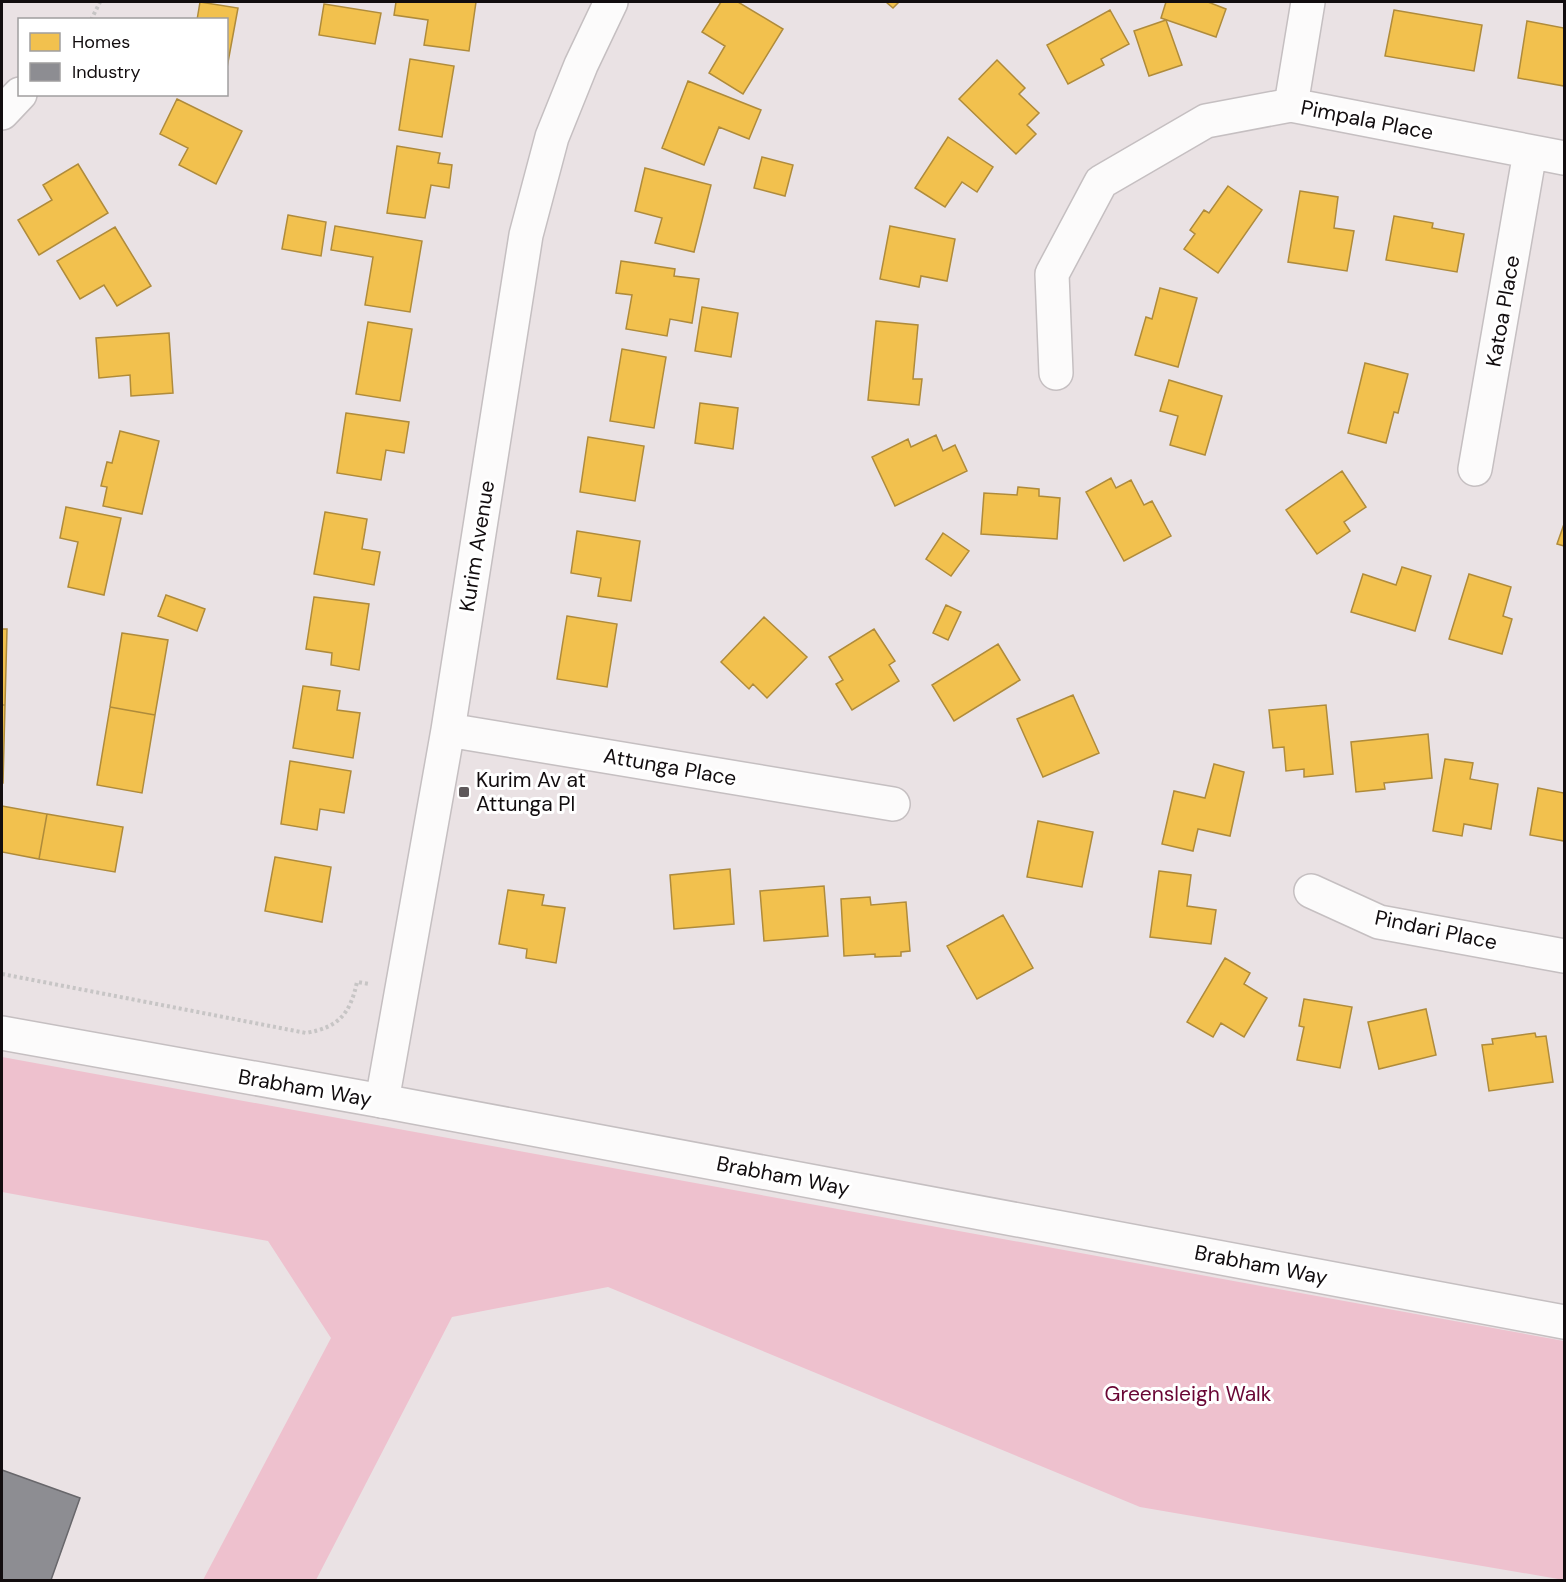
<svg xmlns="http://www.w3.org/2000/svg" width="1566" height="1582" font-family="'DM Sans',sans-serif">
<rect width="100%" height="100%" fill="#eae2e4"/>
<path fill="#eec1ce" d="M 2,1057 L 1564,1341 L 1564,1580 L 1140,1507 L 608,1287 L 452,1317 L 316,1580 L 203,1580 L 331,1338 L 268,1241 L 2,1192 Z"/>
<path fill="#f2c14e" stroke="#af8b3b" stroke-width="1.5" d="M 200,2 L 238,8 L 226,73 L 226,20 L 197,20 Z
M 396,2 L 476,2 L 469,51 L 424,45 L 428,20 L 394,15 Z
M 721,2 L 738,2 L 783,29 L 743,94 L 709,73 L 725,46 L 702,32 Z
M 886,2 L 899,2 L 893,8 Z
M 1166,2 L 1208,2 L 1226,9 L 1216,37 L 1161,18 Z
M 324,4 L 381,13 L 375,44 L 319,35 Z
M 1110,10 L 1129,44 L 1101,59 L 1104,65 L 1068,84 L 1047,45 Z
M 1394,10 L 1482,25 L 1474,71 L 1385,56 Z
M 1166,20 L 1182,65 L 1149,76 L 1134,31 Z
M 1527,21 L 1564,28 L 1564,86 L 1518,78 Z
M 410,59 L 454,66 L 442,137 L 399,130 Z
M 997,60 L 1025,88 L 1019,94 L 1039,113 L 1027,125 L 1036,134 L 1016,154 L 959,99 Z
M 688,81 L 761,110 L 749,139 L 719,127 L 704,165 L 662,148 Z
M 177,99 L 242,131 L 216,184 L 179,165 L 188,148 L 160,134 Z
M 948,137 L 993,167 L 977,192 L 962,182 L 945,207 L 915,188 Z
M 397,146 L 440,153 L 438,163 L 452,165 L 449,188 L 431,185 L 425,218 L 387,213 Z
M 762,157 L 793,165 L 785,196 L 754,188 Z
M 78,164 L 108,213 L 39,255 L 18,220 L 52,200 L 43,185 Z
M 645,168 L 711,185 L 694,252 L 655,243 L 662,218 L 635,211 Z
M 1228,186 L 1262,210 L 1218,273 L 1184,249 L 1195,234 L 1190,230 L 1204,210 L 1209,213 Z
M 1300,191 L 1338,197 L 1334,228 L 1354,231 L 1347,271 L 1288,262 Z
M 288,215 L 326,222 L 321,256 L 282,249 Z
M 1394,216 L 1433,223 L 1432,228 L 1464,234 L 1457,272 L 1386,260 Z
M 335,226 L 422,241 L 410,312 L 365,305 L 373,257 L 331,250 Z
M 890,226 L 955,239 L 947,281 L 921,276 L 919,287 L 880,279 Z
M 115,227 L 151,286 L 117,306 L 104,285 L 80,299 L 57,261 Z
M 621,261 L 675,269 L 674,276 L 699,279 L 692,323 L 670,319 L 667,336 L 626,329 L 632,295 L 616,293 Z
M 1160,288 L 1197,298 L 1178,367 L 1135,355 L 1146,317 L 1152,319 Z
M 702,307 L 738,313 L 731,357 L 695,351 Z
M 876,321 L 918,325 L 913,379 L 922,379 L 919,405 L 868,400 Z
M 368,322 L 412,329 L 400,401 L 356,394 Z
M 169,333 L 173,393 L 131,396 L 130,375 L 99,378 L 96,338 Z
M 622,349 L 666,357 L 654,428 L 610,421 Z
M 1365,363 L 1408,374 L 1398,413 L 1394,412 L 1386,443 L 1348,433 Z
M 1169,380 L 1222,396 L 1205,455 L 1170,445 L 1178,416 L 1160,411 Z
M 700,403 L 738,408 L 733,449 L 695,443 Z
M 346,413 L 409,422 L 404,453 L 386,450 L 381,480 L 337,473 Z
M 120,431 L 159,441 L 142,514 L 103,506 L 107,487 L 101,486 L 107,462 L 112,463 Z
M 936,435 L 943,451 L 955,445 L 967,471 L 895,506 L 872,457 L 908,439 L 911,447 Z
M 588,437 L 644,446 L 635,501 L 580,492 Z
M 1342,471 L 1366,507 L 1344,522 L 1350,531 L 1317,554 L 1286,510 Z
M 1111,478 L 1116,488 L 1131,480 L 1144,505 L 1152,501 L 1171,536 L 1124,561 L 1086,492 Z
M 1018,487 L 1039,489 L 1039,496 L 1060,498 L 1057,539 L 981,534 L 984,493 L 1017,495 Z
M 66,507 L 121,518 L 104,595 L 68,587 L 78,542 L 60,538 Z
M 325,512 L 367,519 L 362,549 L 380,552 L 374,585 L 314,574 Z
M 1564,524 L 1564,546 L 1557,544 Z
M 577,531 L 640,541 L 631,601 L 598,596 L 601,578 L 571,573 Z
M 943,533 L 969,551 L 951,576 L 926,559 Z
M 1402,567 L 1431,576 L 1415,631 L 1351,612 L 1363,574 L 1396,585 Z
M 1469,574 L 1511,587 L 1503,616 L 1512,619 L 1502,654 L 1449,639 Z
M 166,595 L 205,609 L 197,631 L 158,616 Z
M 314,597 L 369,604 L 359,670 L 331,665 L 332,653 L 306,649 Z
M 946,605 L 961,612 L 948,640 L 933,633 Z
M 567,616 L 617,624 L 607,687 L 557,679 Z
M 764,617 L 807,657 L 767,698 L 753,684 L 749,689 L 721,662 Z
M 2,629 L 7,629 L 5,705 L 2,705 Z
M 874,629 L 895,661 L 889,665 L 899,681 L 852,710 L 836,684 L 843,680 L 829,657 Z
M 122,633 L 168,640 L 155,715 L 110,707 Z
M 998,644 L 1020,680 L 954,721 L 932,685 Z
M 303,686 L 340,691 L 337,710 L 360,713 L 353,758 L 293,748 Z
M 1073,695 L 1099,753 L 1043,777 L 1017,719 Z
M 2,705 L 5,705 L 3,783 L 2,783 Z
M 1326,705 L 1333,774 L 1304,777 L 1304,769 L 1286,771 L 1284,747 L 1273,748 L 1269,710 Z
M 110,707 L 155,715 L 142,793 L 97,785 Z
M 1428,734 L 1432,778 L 1384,783 L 1385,789 L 1356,792 L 1351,742 Z
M 1445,759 L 1473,763 L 1470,779 L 1498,784 L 1491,829 L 1464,824 L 1462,836 L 1433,831 Z
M 290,761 L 351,771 L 344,813 L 320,809 L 317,830 L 281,824 Z
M 1214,764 L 1244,772 L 1230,836 L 1198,829 L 1193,851 L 1162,844 L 1174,791 L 1205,798 Z
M 1538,788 L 1564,793 L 1564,841 L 1530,835 Z
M 2,806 L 47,814 L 39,859 L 2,852 Z
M 47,814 L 123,827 L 115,872 L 39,859 Z
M 1038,821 L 1093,832 L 1082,887 L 1027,877 Z
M 275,857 L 331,867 L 322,922 L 265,911 Z
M 730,869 L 734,924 L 674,929 L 670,875 Z
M 1159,871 L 1191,875 L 1187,906 L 1216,910 L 1211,944 L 1150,937 Z
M 824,886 L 828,936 L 764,941 L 760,891 Z
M 508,890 L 544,895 L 542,905 L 565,908 L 556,963 L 526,958 L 527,949 L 499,944 Z
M 870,897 L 871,905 L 906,902 L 910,951 L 901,952 L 901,956 L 875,957 L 875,954 L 844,956 L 841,899 Z
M 1003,915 L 1033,968 L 977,999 L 947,946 Z
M 1225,958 L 1250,973 L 1244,984 L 1267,998 L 1244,1037 L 1221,1023 L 1213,1037 L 1187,1022 Z
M 1304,999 L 1352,1007 L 1340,1068 L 1297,1060 L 1304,1027 L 1299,1026 Z
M 1426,1009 L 1436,1055 L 1379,1069 L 1368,1022 Z
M 1535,1033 L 1536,1037 L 1546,1036 L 1553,1082 L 1489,1091 L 1482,1045 L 1493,1044 L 1492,1039 Z"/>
<path fill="#8d8d92" stroke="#68676b" stroke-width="1.5" d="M 2,1470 L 80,1498 L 51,1580 L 2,1580 Z"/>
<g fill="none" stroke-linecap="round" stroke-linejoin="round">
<g stroke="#c5bfc1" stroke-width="36">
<path id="street" d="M 1291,105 L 1308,2
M 2,113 L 20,94
M 1056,373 L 1052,274 L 1101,182 L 1206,121 L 1291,105 L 1564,158
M 1475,469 L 1530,152
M 448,730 L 893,804
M 1311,891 L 1379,922 L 1564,956
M 382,1101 L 448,730 L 526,235 L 552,137 L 581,65 L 611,2"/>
</g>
<g stroke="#c5bfc1" stroke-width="36">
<path id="secondary" d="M 2,1033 L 382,1101 L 1564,1322"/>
</g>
<path stroke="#c7c5c5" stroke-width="4" stroke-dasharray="3 3" stroke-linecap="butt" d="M 91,20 L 100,2
M 2,974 L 306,1033 C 339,1027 350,1014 357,982 L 369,984"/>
<use href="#street" stroke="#fcfbfb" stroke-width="33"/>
<use href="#secondary" stroke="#fcfbfb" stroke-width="33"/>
</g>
<rect fill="#5e585a" stroke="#fff" stroke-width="2" x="458" y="786" width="12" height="12" rx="3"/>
<g text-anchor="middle" stroke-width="6" stroke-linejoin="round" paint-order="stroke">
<g font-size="21" fill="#120d0f" stroke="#fff">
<text transform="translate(1367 120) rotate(11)" y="7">Pimpala Place</text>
<text transform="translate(1503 311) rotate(-80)" y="7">Katoa Place</text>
<text transform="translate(477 546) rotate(-81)" y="7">Kurim Avenue</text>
<text transform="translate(670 767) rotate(10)" y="7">Attunga Place</text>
<text transform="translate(1436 930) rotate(12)" y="7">Pindari Place</text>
<text transform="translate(305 1088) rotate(10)" y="7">Brabham Way</text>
<text transform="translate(783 1176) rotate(11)" y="7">Brabham Way</text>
<text transform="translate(1261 1265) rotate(11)" y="7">Brabham Way</text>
</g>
<g font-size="21" fill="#120d0f" stroke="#fff" text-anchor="start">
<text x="476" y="787">Kurim Av at<tspan x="476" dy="24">Attunga Pl</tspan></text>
</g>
<g font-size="21" fill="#690534" stroke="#fff">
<text x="1188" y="1401">Greensleigh Walk</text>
</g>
</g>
<rect width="1566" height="1582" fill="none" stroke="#120d0f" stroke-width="6"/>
<rect x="18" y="18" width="210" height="78" fill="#ffffff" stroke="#a09e9f" stroke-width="1.5"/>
<rect x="30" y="33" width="30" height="18" fill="#f2c14e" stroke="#a09e9f" stroke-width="1.5"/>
<text x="72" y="48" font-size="18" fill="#120d0f">Homes</text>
<rect x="30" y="63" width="30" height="18" fill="#8d8d92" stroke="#a09e9f" stroke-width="1.5"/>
<text x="72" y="78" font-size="18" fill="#120d0f">Industry</text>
</svg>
